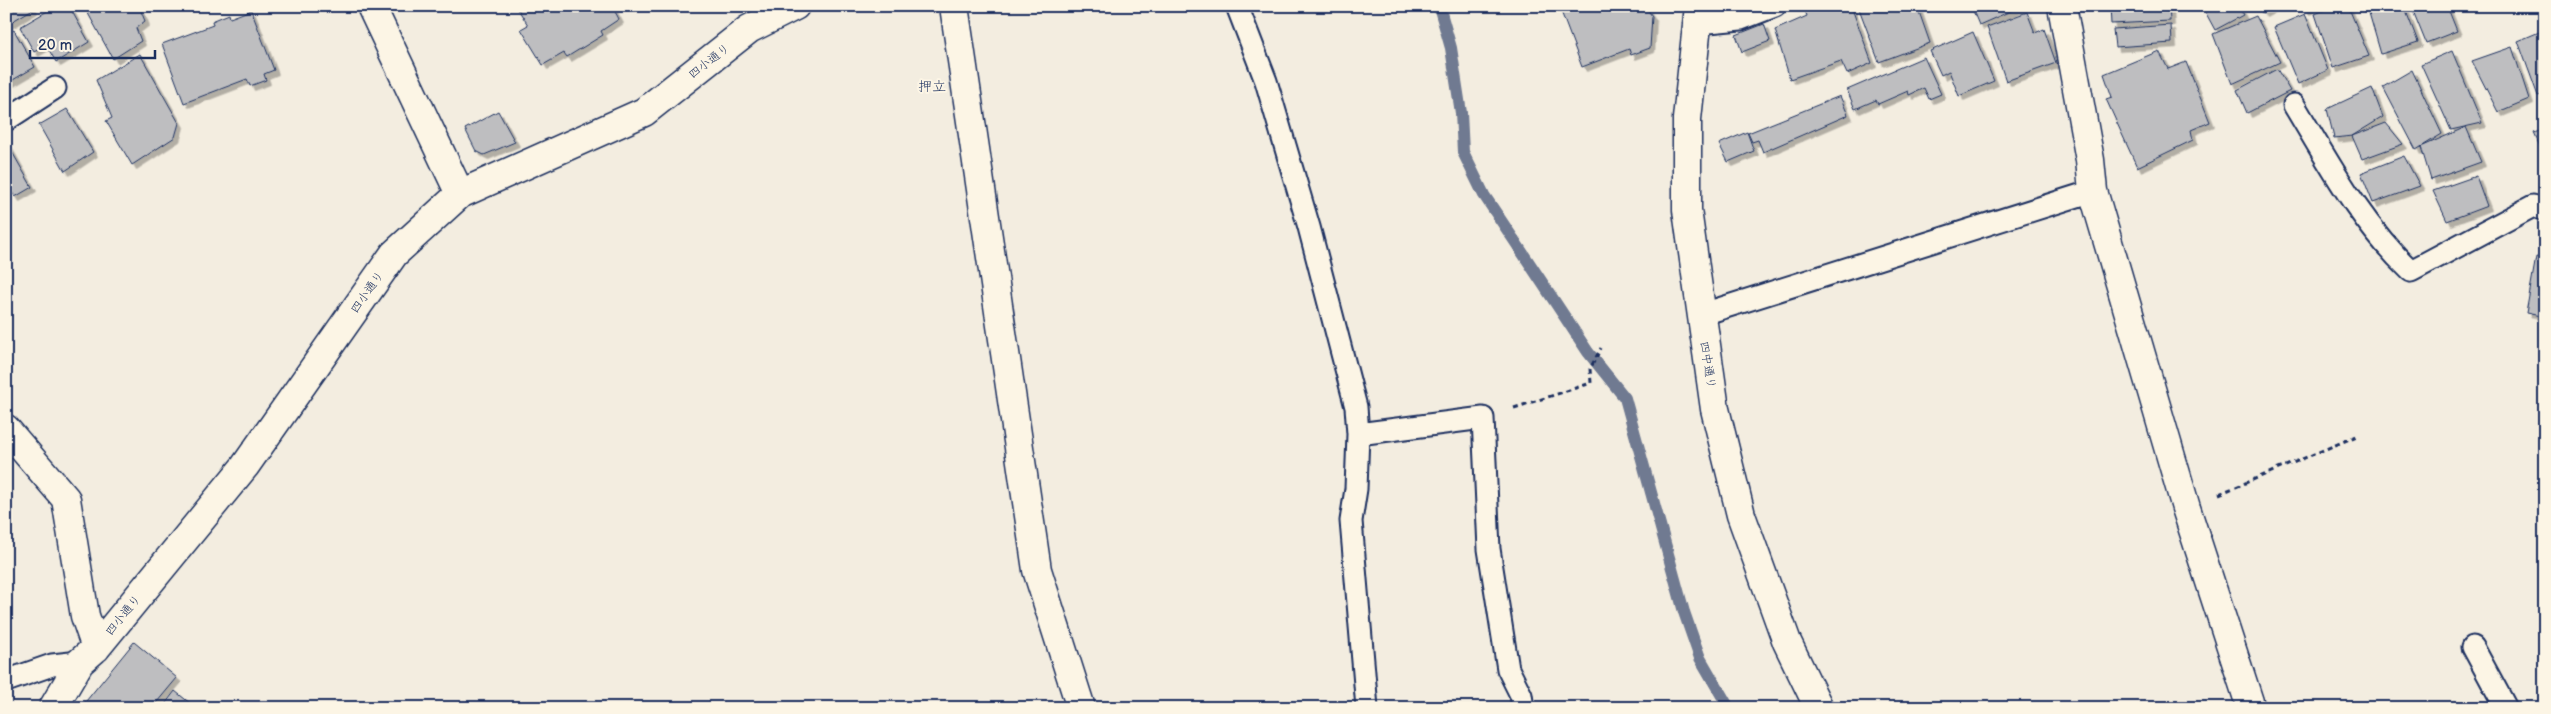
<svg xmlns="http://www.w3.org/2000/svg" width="2551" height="714" font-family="'Balsamiq Sans','Klee One',sans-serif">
<defs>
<filter id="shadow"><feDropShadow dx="4.5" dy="4.5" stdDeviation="0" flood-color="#0004"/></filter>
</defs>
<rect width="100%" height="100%" fill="#f3ede0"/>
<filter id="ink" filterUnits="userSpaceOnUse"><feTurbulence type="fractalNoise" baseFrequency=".02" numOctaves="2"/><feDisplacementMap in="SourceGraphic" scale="10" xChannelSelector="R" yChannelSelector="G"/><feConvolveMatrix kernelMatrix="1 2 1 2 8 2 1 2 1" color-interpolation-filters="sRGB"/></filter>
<g filter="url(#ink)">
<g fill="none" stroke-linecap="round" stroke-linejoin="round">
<path stroke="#707a91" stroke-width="12" d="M 1439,6 L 1451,48 L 1461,113 L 1463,152 L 1484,195 L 1518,246 L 1588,352 L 1625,398 L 1684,612 L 1700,658 L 1729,708"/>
</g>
<path fill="#bebec0" stroke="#1b2f5e" filter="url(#shadow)" d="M 6,6 L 32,6 L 33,9 L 6,25 Z
M 56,6 L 69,6 L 89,42 L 56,62 L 46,45 L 34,52 L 20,27 Z
M 84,6 L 139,6 L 145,21 L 136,28 L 141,41 L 113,59 Z
M 516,6 L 612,6 L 619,19 L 601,31 L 603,35 L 567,57 L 564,53 L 543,65 L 521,29 L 528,25 Z
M 1559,6 L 1645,6 L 1652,16 L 1650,48 L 1631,55 L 1629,49 L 1582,67 Z
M 1817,6 L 1851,6 L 1872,63 L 1847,74 L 1841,61 L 1790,79 L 1775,30 L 1807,16 L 1805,11 Z
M 1858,6 L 1917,6 L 1930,43 L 1879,62 Z
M 1971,6 L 2022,6 L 1979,25 Z
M 2110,6 L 2169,6 L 2170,21 L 2111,24 Z
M 2202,6 L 2238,6 L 2243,15 L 2215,30 Z
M 2258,6 L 2274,6 L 2262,13 Z
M 2303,6 L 2315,6 L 2305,10 Z
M 2334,6 L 2348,6 L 2369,56 L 2333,68 L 2315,14 Z
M 2367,6 L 2404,6 L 2418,42 L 2381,54 Z
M 2411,6 L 2447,6 L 2457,31 L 2426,43 Z
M 251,10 L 274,70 L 264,74 L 266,80 L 250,86 L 247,79 L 184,103 L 162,44 L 213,25 L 212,21 L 229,14 L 230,18 Z
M 2027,12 L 2035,33 L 2044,29 L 2056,63 L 2006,81 L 1987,27 Z
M 2305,14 L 2328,70 L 2298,84 L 2274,27 Z
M 2256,16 L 2280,62 L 2232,84 L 2213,34 Z
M 1764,24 L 1770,41 L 1742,52 L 1736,35 Z
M 2171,25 L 2172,43 L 2115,47 L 2113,29 Z
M 14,30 L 35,67 L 6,84 L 6,34 Z
M 2544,30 L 2545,94 L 2538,96 L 2518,41 Z
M 1973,32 L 1994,81 L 1959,96 L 1949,71 L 1941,75 L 1930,51 Z
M 2512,47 L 2529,99 L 2498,112 L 2472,61 Z
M 2159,51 L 2168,69 L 2186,62 L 2210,122 L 2191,130 L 2193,140 L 2137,167 L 2106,99 L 2112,97 L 2104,74 Z
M 2452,51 L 2482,123 L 2451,130 L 2421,64 Z
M 140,54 L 179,123 L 175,137 L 132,165 L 106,121 L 112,118 L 96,80 Z
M 1924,57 L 1941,94 L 1929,99 L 1924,88 L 1909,95 L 1908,91 L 1878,104 L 1876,100 L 1855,109 L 1847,90 Z
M 2277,69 L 2290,91 L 2247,113 L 2237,90 Z
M 2412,70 L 2442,134 L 2416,150 L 2383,87 Z
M 2372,88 L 2383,117 L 2352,136 L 2334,138 L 2327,109 Z
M 1840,96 L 1848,115 L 1763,152 L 1758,140 L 1752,142 L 1748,133 Z
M 67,109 L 93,152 L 65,171 L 39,125 Z
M 498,111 L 515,142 L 484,155 L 476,151 L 465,129 Z
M 2386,123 L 2403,144 L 2362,159 L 2352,136 Z
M 2466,127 L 2481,162 L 2431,180 L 2421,147 Z
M 2545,129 L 2545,158 L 2534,133 Z
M 1747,132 L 1754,151 L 1728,162 L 1719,144 Z
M 7,143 L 32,187 L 15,197 L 10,189 L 6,191 Z
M 2404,156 L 2420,186 L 2373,203 L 2361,173 Z
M 2476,176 L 2487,206 L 2447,221 L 2433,191 Z
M 2536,257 L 2545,259 L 2545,317 L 2526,313 Z
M 134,642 L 177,678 L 152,708 L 84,708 L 82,706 Z
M 175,691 L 196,708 L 162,708 Z"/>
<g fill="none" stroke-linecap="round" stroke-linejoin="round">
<g stroke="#1b2f5e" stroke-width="25">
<path id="service" d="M 1237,6 L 1266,81 L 1309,227 L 1356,407 L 1358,434 L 1356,489 L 1351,521 L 1367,708
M 1698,23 L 1741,19 L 1775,6
M 2294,105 C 2329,163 2361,224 2411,271 L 2533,206 L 2545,210
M 6,120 L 55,88
M 1700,315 L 2093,191
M 1358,434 L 1483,418 L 1489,549 L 1508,669 L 1521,695 L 1523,708
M 2473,647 L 2506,708
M 6,681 L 52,665 L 80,662"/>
</g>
<g stroke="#1b2f5e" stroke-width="31">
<path id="minor" d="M 371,6 L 460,194
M 954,6 L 1037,570 L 1081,708
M 2062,6 L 2090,160 L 2093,191 L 2186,508 L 2251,708
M 6,429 L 66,499 L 85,616 L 96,648
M 53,708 L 80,662 L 96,648 L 245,466 L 394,254 L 460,194 L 644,112 L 749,29 L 795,6"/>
</g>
<g stroke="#1b2f5e" stroke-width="31">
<path id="tertiary" d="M 1699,6 L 1687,119 L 1687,210 L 1715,409 L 1741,515 L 1787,642 L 1819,708"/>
</g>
<path stroke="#1b2f5e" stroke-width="3" stroke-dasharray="5 4" stroke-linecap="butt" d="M 1514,408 L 1591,383 L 1590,369 L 1601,348
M 2219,494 L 2359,435"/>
<use href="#service" stroke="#fcf5e5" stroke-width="21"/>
<use href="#minor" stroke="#fcf5e5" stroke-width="28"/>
<use href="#tertiary" stroke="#fcf5e5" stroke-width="28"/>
</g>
</g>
<g text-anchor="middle" stroke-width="4" stroke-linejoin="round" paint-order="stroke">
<g font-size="12" fill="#1b2f5e" stroke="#fcf5e5">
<text transform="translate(709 61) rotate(-38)" y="4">四小通り</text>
<text transform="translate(367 292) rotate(-55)" y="4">四小通り</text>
<text transform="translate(1708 365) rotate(81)" y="4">四中通り</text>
<text transform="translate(123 615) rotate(-51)" y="4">四小通り</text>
</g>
<g font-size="14" fill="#1b2f5e" stroke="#fcf5e5">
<text x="932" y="91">押立</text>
</g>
</g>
<rect width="2551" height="714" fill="none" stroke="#fcf5e5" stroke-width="25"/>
<rect x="12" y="12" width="2526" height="689" fill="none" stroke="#1b2f5e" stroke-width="2" filter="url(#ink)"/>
<path d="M30 50v8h125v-8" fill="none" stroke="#1b2f5e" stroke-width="2.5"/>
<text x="38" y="50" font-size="15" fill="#1b2f5e" stroke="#fcf5e5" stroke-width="4" paint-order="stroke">20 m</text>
</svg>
